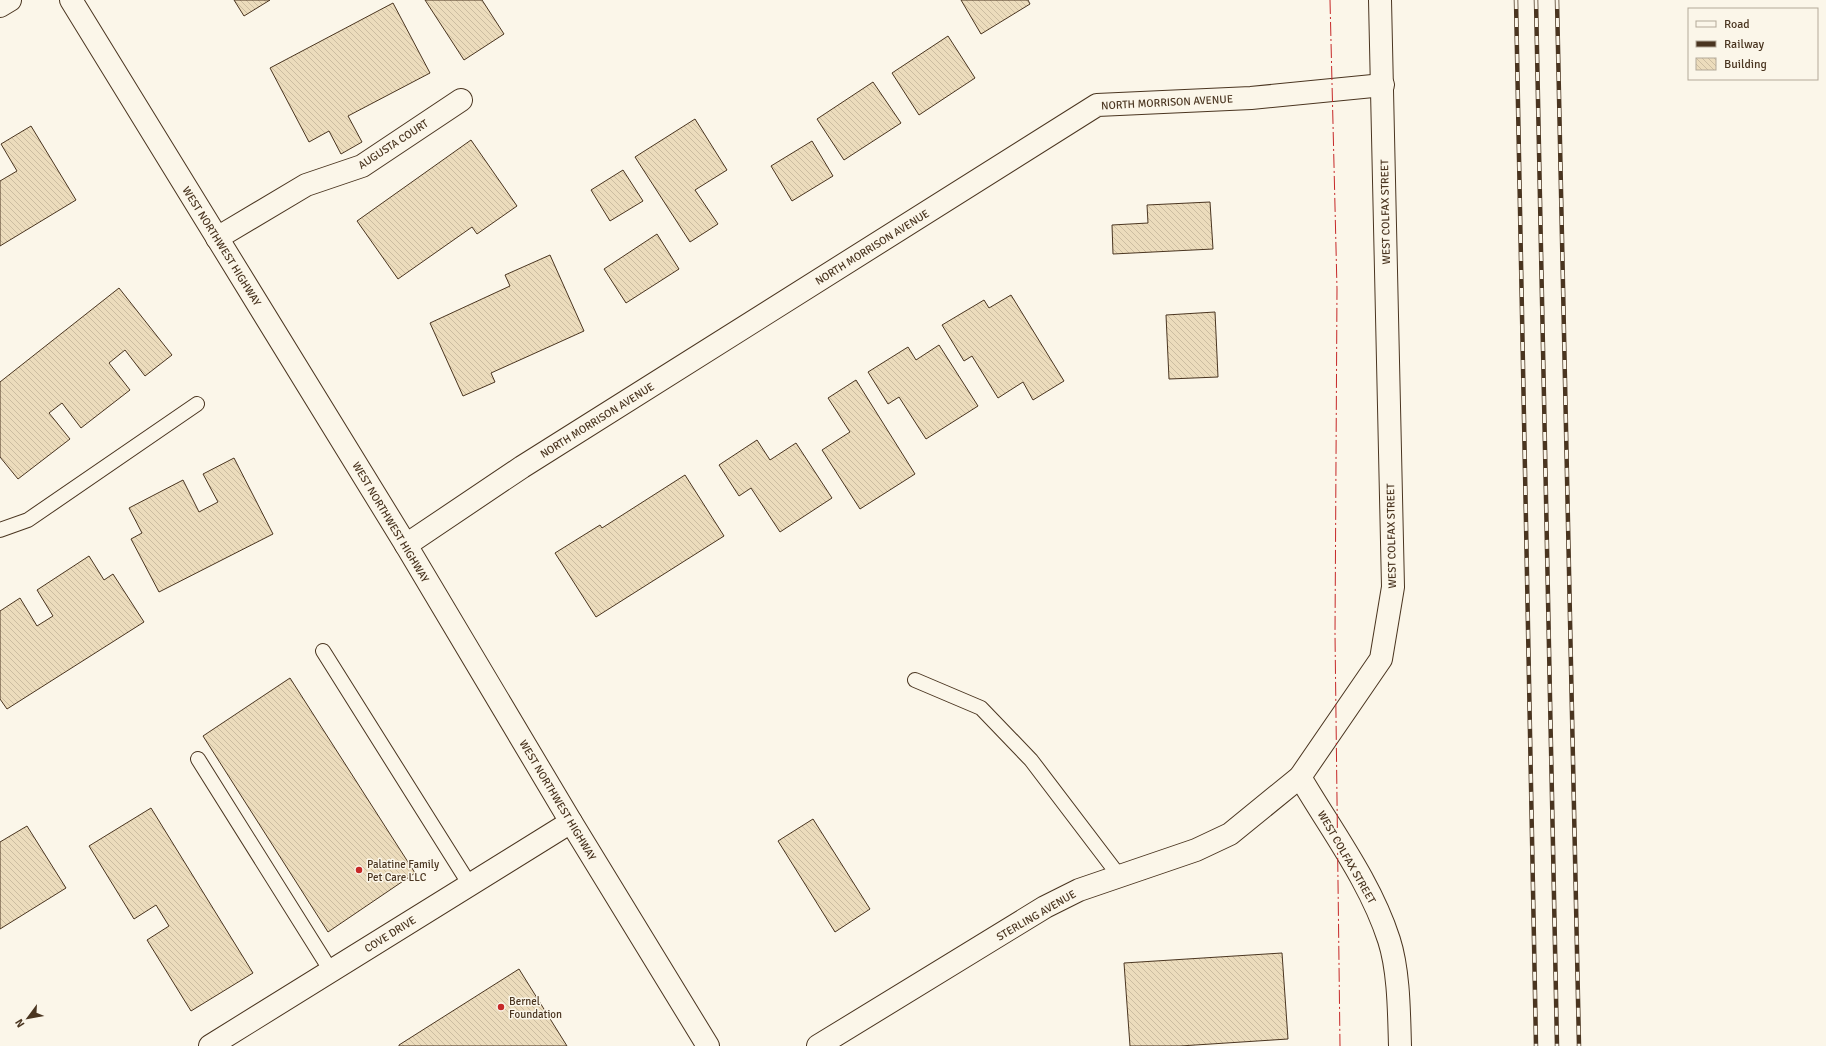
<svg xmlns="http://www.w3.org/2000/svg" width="1826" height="1046" font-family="Signika,sans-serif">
<defs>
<pattern id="building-back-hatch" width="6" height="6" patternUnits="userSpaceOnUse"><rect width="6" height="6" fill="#ecdcbc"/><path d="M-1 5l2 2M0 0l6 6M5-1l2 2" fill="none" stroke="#ccbda1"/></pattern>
</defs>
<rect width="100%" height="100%" fill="#fbf6e9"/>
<path fill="url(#building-back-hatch)" stroke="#4a3520" d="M 234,0 L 270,0 L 244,16 Z
M 425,0 L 482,0 L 504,34 L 464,60 Z
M 961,0 L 1028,0 L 1030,4 L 981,34 Z
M 393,3 L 430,73 L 348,116 L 362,142 L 341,154 L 329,131 L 309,142 L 270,68 Z
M 948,36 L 975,78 L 919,115 L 892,73 Z
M 873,82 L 901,123 L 844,160 L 817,119 Z
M 695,119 L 727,170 L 695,190 L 718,224 L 690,242 L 635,157 Z
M 31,126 L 76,200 L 0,246 L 0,181 L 17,171 L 1,144 Z
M 471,140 L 517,206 L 477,234 L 472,227 L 398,279 L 357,221 Z
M 812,141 L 833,176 L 792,201 L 771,166 Z
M 623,170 L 643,201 L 610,221 L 591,190 Z
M 1210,202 L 1213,249 L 1113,254 L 1112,225 L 1148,223 L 1147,205 Z
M 657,234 L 679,269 L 626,303 L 604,269 Z
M 550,255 L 584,331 L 491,373 L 495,382 L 463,396 L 430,323 L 510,286 L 505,275 Z
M 119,288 L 172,355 L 145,376 L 125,350 L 109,363 L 130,390 L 81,428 L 62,403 L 49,413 L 70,439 L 18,479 L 0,457 L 0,382 Z
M 1011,295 L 1064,381 L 1033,400 L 1023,382 L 998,398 L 972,356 L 964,361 L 942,325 L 984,300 L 989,308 Z
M 1215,312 L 1218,377 L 1169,379 L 1166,315 Z
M 939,345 L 978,406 L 926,439 L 899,397 L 888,404 L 868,372 L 908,347 L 916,360 Z
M 856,380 L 915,474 L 860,509 L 822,450 L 850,432 L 828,398 Z
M 757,440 L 770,460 L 796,443 L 832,498 L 780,532 L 751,488 L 739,496 L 719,465 Z
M 234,458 L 273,534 L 159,592 L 131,539 L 142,533 L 129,508 L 183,480 L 199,512 L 218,502 L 203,474 Z
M 685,475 L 724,536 L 596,617 L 555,553 L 600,525 L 602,528 Z
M 89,556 L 104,580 L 113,574 L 144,622 L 7,709 L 0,699 L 0,611 L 20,598 L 37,626 L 53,616 L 37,590 Z
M 290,678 L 415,873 L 328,932 L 203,736 Z
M 151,808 L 253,973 L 191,1011 L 147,940 L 169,926 L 156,905 L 134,919 L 89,846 Z
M 813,819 L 870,909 L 835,932 L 778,841 Z
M 27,826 L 66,888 L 0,929 L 0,842 Z
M 1282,953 L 1288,1039 L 1180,1046 L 1130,1046 L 1124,963 Z
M 519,969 L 567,1046 L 399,1046 L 399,1045 Z"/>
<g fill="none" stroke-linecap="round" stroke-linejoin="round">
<g stroke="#4a3520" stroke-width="16">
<path id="lane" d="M 0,530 L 28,520 L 197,404
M 323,651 L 470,885
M 915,680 L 981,708 L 1031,760 L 1120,877
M 198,759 L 331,971"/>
</g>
<g stroke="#4a3520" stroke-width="24">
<path id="street" d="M 0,6 L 10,0
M 217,238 L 306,185 L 362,166 L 461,100
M 406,545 L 522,467 L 1097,105 L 1251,98 L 1383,85
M 1300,777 C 1331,830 1370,881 1389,940 C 1399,971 1399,1013 1400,1046
M 210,1046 L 571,822"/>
</g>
<g stroke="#4a3520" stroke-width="24">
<path id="secondary" d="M 818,1046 L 1045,907 L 1079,890 L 1196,850 L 1230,834 L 1300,777 L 1381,659 L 1393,587 L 1380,0"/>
</g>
<g stroke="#4a3520" stroke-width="24">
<path id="primary" d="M 71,0 L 406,545 L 571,822 L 708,1046"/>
</g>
<use href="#lane" stroke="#fbf6e9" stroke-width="14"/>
<use href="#street" stroke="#fbf6e9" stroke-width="22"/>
<use href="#secondary" stroke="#fbf6e9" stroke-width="22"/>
<use href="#primary" stroke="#fbf6e9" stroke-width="22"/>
<g stroke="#4a3520" stroke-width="4.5">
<path id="rail" d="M 1516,0 L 1536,1046
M 1536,0 L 1557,1046
M 1557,0 L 1579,1046"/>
</g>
<use href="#rail" stroke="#fbf6e9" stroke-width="3" stroke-dasharray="9" stroke-linecap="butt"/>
<path stroke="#c62828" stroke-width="1" stroke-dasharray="14 3 2 3" stroke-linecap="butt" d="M 1330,0 L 1337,289 L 1335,634 L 1340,1046"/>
</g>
<g fill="#c62828" stroke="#fbf6e9" stroke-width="1.5">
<circle cx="359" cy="870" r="4"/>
<circle cx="501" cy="1007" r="4"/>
</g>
<g text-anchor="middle" stroke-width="3" stroke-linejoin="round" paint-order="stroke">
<g font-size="11" fill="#4a3520" stroke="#fbf6e9">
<text transform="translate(1167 102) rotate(-3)" y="4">NORTH MORRISON AVENUE</text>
<text transform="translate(393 144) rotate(-33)" y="4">AUGUSTA COURT</text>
<text transform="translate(1385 212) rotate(-91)" y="4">WEST COLFAX STREET</text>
<text transform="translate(222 246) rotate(58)" y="4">WEST NORTHWEST HIGHWAY</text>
<text transform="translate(872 247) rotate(-32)" y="4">NORTH MORRISON AVENUE</text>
<text transform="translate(597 420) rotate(-32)" y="4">NORTH MORRISON AVENUE</text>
<text transform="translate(391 522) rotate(59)" y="4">WEST NORTHWEST HIGHWAY</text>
<text transform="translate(1391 536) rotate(-91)" y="4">WEST COLFAX STREET</text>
<text transform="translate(558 800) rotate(59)" y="4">WEST NORTHWEST HIGHWAY</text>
<text transform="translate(1347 857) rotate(60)" y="4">WEST COLFAX STREET</text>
<text transform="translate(1036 915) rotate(-30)" y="4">STERLING AVENUE</text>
<text transform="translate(390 934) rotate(-32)" y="4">COVE DRIVE</text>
</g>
<g font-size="11" fill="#4a3520" stroke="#fbf6e9" text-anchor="start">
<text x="367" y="868">Palatine Family<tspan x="367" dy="13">Pet Care LLC</tspan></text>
<text x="509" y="1005">Bernel<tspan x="509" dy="13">Foundation</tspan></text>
</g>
</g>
<rect x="1688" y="8" width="130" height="72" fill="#fbf6e9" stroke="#b4a999"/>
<rect x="1696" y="21" width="20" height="6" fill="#fbf6e9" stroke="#b4a999"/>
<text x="1724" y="28" font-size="12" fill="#4a3520">Road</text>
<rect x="1696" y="41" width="20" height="6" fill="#4a3520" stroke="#b4a999"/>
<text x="1724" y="48" font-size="12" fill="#4a3520">Railway</text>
<rect x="1696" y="58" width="20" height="12" fill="url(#building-back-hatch)" stroke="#b4a999"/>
<text x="1724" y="68" font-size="12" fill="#4a3520">Building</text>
<g transform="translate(28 1018) rotate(238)" stroke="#fbf6e9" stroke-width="3" paint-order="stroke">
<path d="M0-3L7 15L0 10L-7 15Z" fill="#4a3520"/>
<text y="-6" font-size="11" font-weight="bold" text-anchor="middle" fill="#4a3520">N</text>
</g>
</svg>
